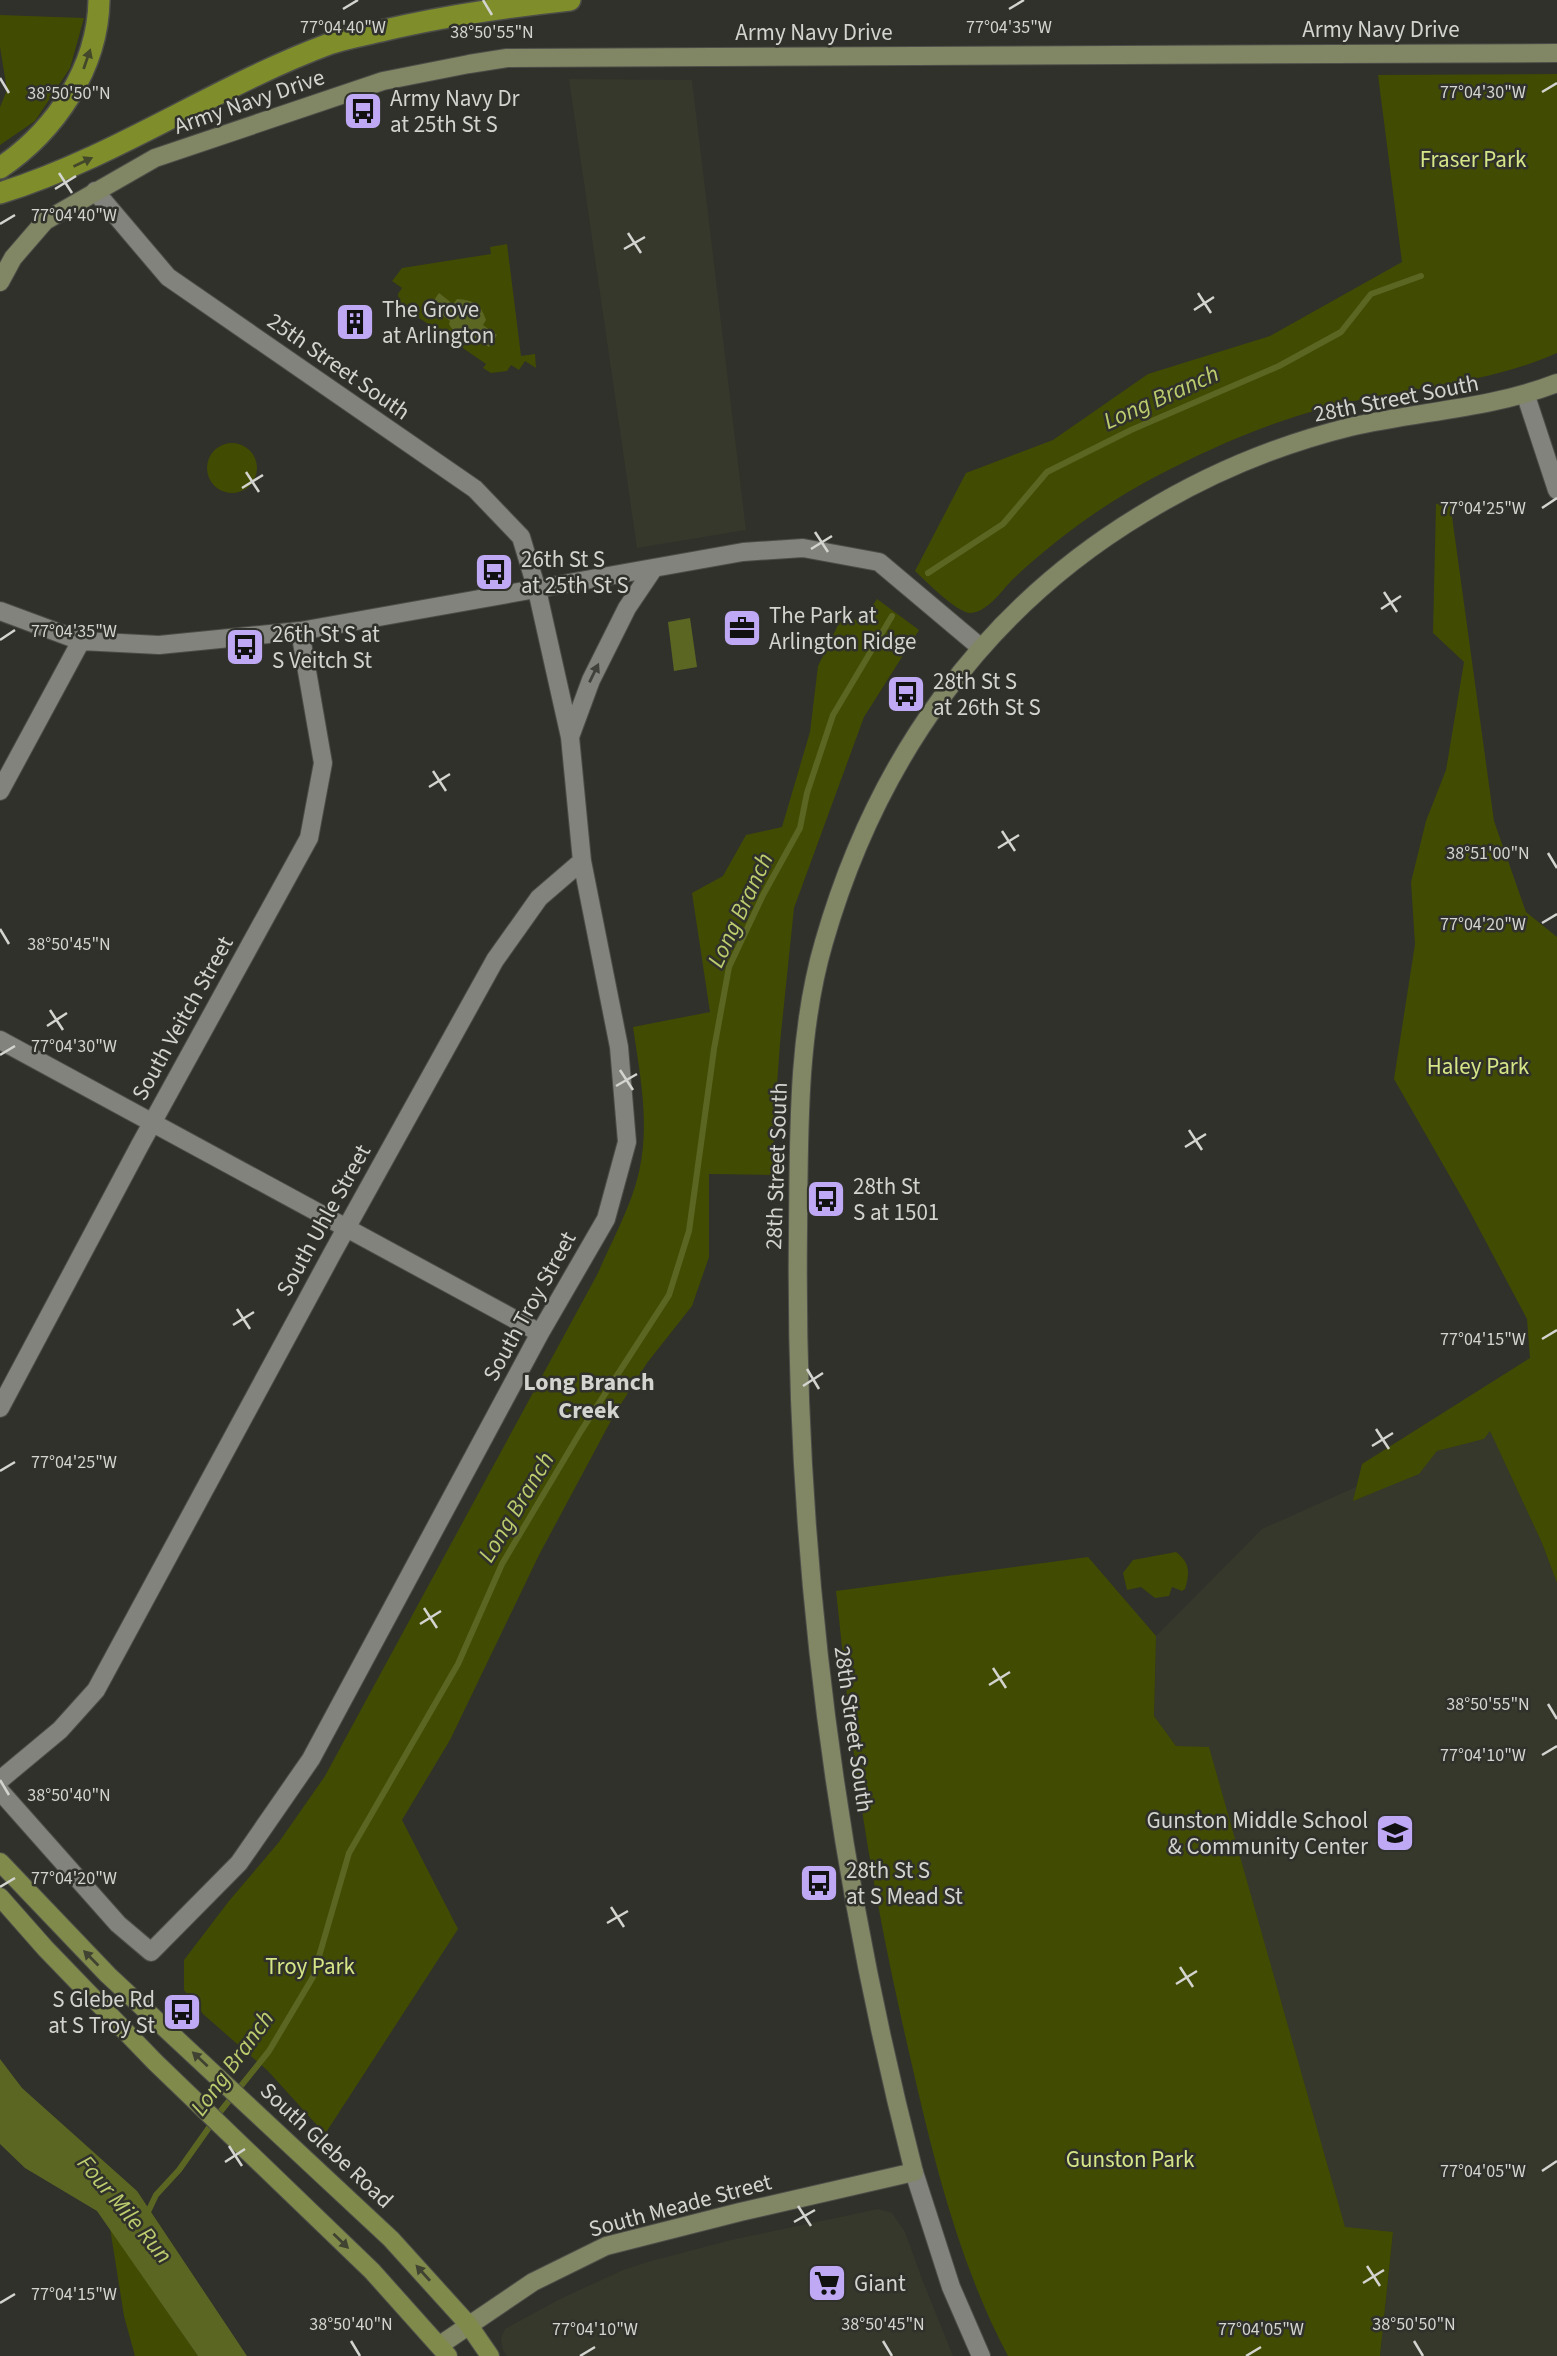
<svg xmlns="http://www.w3.org/2000/svg" width="1557" height="2356" font-family="'Source Sans 3',sans-serif">
<rect width="100%" height="100%" fill="#30312b"/>
<path fill="#35382b" d="M 569,79 L 692,80 L 746,530 L 637,548 Z
M 1490,1430 L 1542,1543 L 1557,1583 L 1557,2356 L 1380,2356 L 1393,2233 L 1345,2228 L 1209,1748 L 1176,1746 L 1154,1716 L 1156,1636 L 1262,1529 L 1436,1451 L 1484,1439 Z
M 878,2209 L 892,2213 L 905,2232 L 922,2279 L 953,2356 L 507,2356 L 503,2350 L 501,2338 L 505,2329 L 558,2300 L 623,2270 L 651,2261 L 731,2240 Z"/>
<path fill="#424b02" d="M 0,15 L 84,18 L 70,68 L 35,121 L 0,145 L 0,107 L 7,90 L 0,47 Z
M 1557,74 L 1557,353 C 1483,386 1402,387 1325,408 C 1264,424 1208,449 1153,478 C 1102,505 1053,541 1011,581 C 1001,592 986,613 970,613 C 956,612 926,581 915,571 L 966,473 L 1053,440 L 1148,374 L 1270,336 L 1402,262 L 1378,75 Z
M 507,244 L 521,356 L 535,354 L 536,368 L 525,361 L 519,370 L 511,365 L 507,371 L 491,373 L 483,368 L 486,364 L 415,315 L 411,318 L 400,310 L 398,294 L 402,288 L 392,281 L 402,268 L 491,254 L 490,247 Z
M207 468a25 25 0 1 1 50 0a25 25 0 1 1-50 0Z
M 1450,502 L 1494,821 L 1526,912 L 1557,937 L 1557,1583 L 1542,1543 L 1490,1431 L 1484,1439 L 1437,1451 L 1419,1474 L 1353,1501 L 1362,1464 L 1530,1358 L 1527,1319 L 1468,1208 L 1394,1079 L 1415,944 L 1411,882 L 1426,821 L 1446,770 L 1464,662 L 1433,633 L 1436,504 Z
M 877,599 L 919,630 L 864,717 L 794,908 L 780,1043 L 774,1127 L 773,1175 L 709,1174 L 709,1257 L 692,1306 L 647,1363 L 614,1415 L 539,1555 L 450,1740 L 402,1820 L 458,1929 L 325,2134 L 268,2071 L 203,2014 L 184,1990 L 184,1960 L 229,1901 L 279,1842 L 325,1776 L 598,1273 C 612,1240 631,1207 639,1172 C 650,1123 640,1075 633,1027 L 710,1012 L 692,893 L 723,876 L 746,835 L 782,827 L 810,732 L 818,666 L 839,623 L 864,618 Z
M 1176,1552 C 1190,1563 1190,1572 1185,1589 L 1182,1591 L 1172,1587 L 1169,1596 L 1155,1598 L 1141,1587 L 1127,1590 L 1123,1573 L 1133,1560 Z
M 1088,1557 L 1156,1636 L 1154,1716 L 1176,1746 L 1209,1747 L 1345,2227 L 1393,2232 L 1380,2356 L 1008,2356 C 959,2264 934,2161 911,2061 C 889,1966 870,1871 857,1775 C 848,1714 843,1653 836,1591 Z
M 110,2228 L 198,2356 L 135,2356 L 124,2316 Z"/>
<path fill="#5c6623" d="M 439,293 L 453,304 L 457,299 C 473,300 481,304 486,320 L 483,325 L 497,335 L 489,347 L 468,333 L 465,336 C 457,335 453,332 449,324 L 450,321 L 430,306 Z
M 690,618 L 697,667 L 674,671 L 668,622 Z
M 0,2059 L 22,2088 L 137,2191 L 247,2356 L 198,2356 L 97,2211 L 25,2168 L 0,2144 Z"/>
<g fill="none" stroke-linecap="round" stroke-linejoin="round">
<path stroke="#5c6623" stroke-width="6" d="M 928,573 L 1003,524 L 1047,472 L 1131,430 L 1279,366 L 1341,332 L 1371,294 L 1421,276
M 147,2214 L 156,2195 L 179,2170 L 220,2112 L 269,2051 L 313,1977 L 349,1853 L 458,1664 L 502,1564 L 581,1431 L 669,1295 L 689,1231 L 714,1049 L 729,967 L 763,895 L 800,828 L 807,793 L 833,715 L 892,616"/>
<g stroke="#4c4d48" stroke-width="20">
<path id="street" d="M 1526,396 L 1557,490
M 0,611 L 81,641 L 159,645 L 300,631 L 743,552 L 803,548 L 879,562 L 980,647
M 570,737 L 591,680 L 627,608 L 654,568
M 0,791 L 81,641
M 0,1040 L 540,1333
M 0,1408 L 140,1145 L 309,838 L 323,763 L 300,631
M 0,1780 L 60,1730 L 96,1690 L 333,1252 L 495,960 L 539,898 L 582,861
M 0,1791 L 118,1924 L 151,1952 L 239,1863 L 311,1759 L 540,1333 L 606,1219 L 627,1142 L 619,1047 L 582,861 L 570,737 L 537,590 L 521,537 L 475,489 L 168,277 L 95,191
M 914,2172 L 951,2287 L 981,2356"/>
</g>
<g stroke="#4c4d48" stroke-width="20">
<path id="secondary" d="M 0,282 L 13,258 L 45,221 L 155,158 L 383,81 L 469,64 L 507,58 L 1557,53
M 440,2345 L 533,2282 L 606,2246 L 740,2212 L 914,2172 C 835,1865 794,1548 798,1231 C 799,1135 797,1034 824,942 C 876,761 982,610 1144,513 C 1208,474 1277,445 1350,427 C 1419,411 1490,409 1557,383"/>
</g>
<g stroke="#4c4d48" stroke-width="20">
<path id="primary" d="M 0,1862 L 108,1975 L 391,2239 L 468,2324 L 490,2356
M 0,1897 L 45,1948 L 155,2062 L 372,2271 L 448,2356"/>
</g>
<g stroke="#4c4d48" stroke-width="24">
<path id="highway" d="M 0,168 C 55,131 98,68 99,0
M 0,193 C 116,157 216,86 329,44 C 346,38 364,35 381,31 C 444,16 506,7 570,0"/>
</g>
<use href="#street" stroke="#82837c" stroke-width="18"/>
<use href="#secondary" stroke="#818664" stroke-width="18"/>
<use href="#primary" stroke="#808a4b" stroke-width="18"/>
<use href="#highway" stroke="#7f8e2b" stroke-width="21"/>
</g>
<defs><path id="oneway-solid" d="M-6-.8H1V-3.2L6.5 0L1 3.2V.8H-6Z" transform="scale(1.75)"/></defs>
<g fill="#44482b">
<use href="#oneway-solid" transform="translate(87 59) rotate(-71)"/>
<use href="#oneway-solid" transform="translate(83 162) rotate(-25)"/>
</g>
<use fill="#40413b" href="#oneway-solid" transform="translate(594 673) rotate(-64)"/>
<g fill="#404331">
<use href="#oneway-solid" transform="translate(91 1958) rotate(-135)"/>
<use href="#oneway-solid" transform="translate(200 2059) rotate(-137)"/>
<use href="#oneway-solid" transform="translate(341 2241) rotate(44)"/>
<use href="#oneway-solid" transform="translate(423 2273) rotate(-132)"/>
</g>
<path fill="none" stroke="#d3d4cf" stroke-width="2.5" d="M 483,0 L 492,15M 343,9 L 358,0M 1009,9 L 1024,0M 0,78 L 9,93M 1542,92 L 1557,83M 59,173 L 72,193M 55,189 L 76,176M 0,224 L 15,215M 628,233 L 641,253M 624,249 L 645,237M 1198,293 L 1211,313M 1194,310 L 1214,297M 246,472 L 259,492M 242,488 L 263,475M 1542,508 L 1557,498M 815,532 L 828,552M 811,549 L 832,536M 1384,592 L 1397,612M 1381,609 L 1401,596M 0,640 L 15,630M 433,771 L 446,791M 429,787 L 450,774M 1002,831 L 1015,851M 998,848 L 1019,835M 1548,853 L 1557,868M 1542,923 L 1557,914M 0,929 L 9,944M 50,1010 L 63,1030M 47,1026 L 67,1013M 0,1055 L 15,1046M 620,1070 L 633,1090M 616,1086 L 637,1074M 1189,1130 L 1202,1150M 1185,1147 L 1206,1134M 237,1309 L 250,1329M 233,1325 L 254,1312M 1542,1339 L 1557,1330M 807,1369 L 819,1389M 803,1386 L 823,1373M 1376,1429 L 1389,1449M 1372,1446 L 1393,1433M 0,1471 L 15,1462M 424,1608 L 437,1628M 420,1624 L 441,1611M 993,1668 L 1006,1688M 989,1685 L 1010,1672M 1548,1704 L 1557,1719M 1542,1755 L 1557,1746M 0,1780 L 9,1795M 0,1887 L 15,1878M 611,1907 L 624,1927M 607,1923 L 628,1911M 1180,1967 L 1193,1987M 1176,1984 L 1197,1971M 229,2146 L 242,2166M 225,2162 L 245,2149M 1542,2171 L 1557,2161M 798,2206 L 811,2226M 794,2222 L 815,2210M 1367,2266 L 1380,2286M 1363,2283 L 1384,2270M 0,2303 L 15,2294M 351,2341 L 360,2356M 883,2341 L 892,2356M 1414,2341 L 1423,2356M 580,2356 L 595,2347M 1246,2356 L 1261,2347"/>
<defs>
<g id="bus-square" transform="scale(2.0125)"><rect x="-9" y="-9" width="18" height="18" rx="4" fill="#bfa9f4" stroke="#30312b"/><path d="M-5-6H5V4H4V6H2V4H-2V6H-4V4H-5ZM-3.5-4V0h7V-4ZM-3.5 1.2v1.5H-2V1.2ZM2 1.2v1.5H3.5V1.2Z" fill="#111"/></g>
<g id="building-square" transform="scale(2.0125)"><rect x="-9" y="-9" width="18" height="18" rx="4" fill="#bfa9f4" stroke="#30312b"/><path d="M-4-6H4V6H1V3H-1V6H-4ZM-2.5-4.3h1.7v1.8h-1.7ZM.8-4.3h1.7v1.8H.8ZM-2.5-1h1.7V.8h-1.7ZM.8-1h1.7V.8H.8Z" fill="#111"/></g>
<g id="office-square" transform="scale(2.0125)"><rect x="-9" y="-9" width="18" height="18" rx="4" fill="#bfa9f4" stroke="#30312b"/><path d="M-6-3h4V-5.5h4V-3h4V5H-6ZM-1-4.5V-3h2v-1.5ZM-6 0V1H6V0Z" fill="#111"/></g>
<g id="school-square" transform="scale(2.0125)"><rect x="-9" y="-9" width="18" height="18" rx="4" fill="#bfa9f4" stroke="#30312b"/><path d="M0-5L7-2L0 1L-7-2ZM-4 1L0 2.5L4 1V4Q0 6-4 4Z" fill="#111"/></g>
<g id="supermarket-square" transform="scale(2.0125)"><rect x="-9" y="-9" width="18" height="18" rx="4" fill="#bfa9f4" stroke="#30312b"/><path d="M-6-5.5h2.5l.6 2H6L4.5 2H-2.5L-4.4-4H-6ZM-1.5 3.2a1.3 1.3 0 1 0 .1 0ZM3 3.2a1.3 1.3 0 1 0 .1 0Z" fill="#111"/></g>
</defs>
<g fill-rule="evenodd">
<use href="#bus-square" x="363" y="111"/>
<use href="#building-square" x="355" y="322"/>
<use href="#bus-square" x="494" y="572"/>
<use href="#office-square" x="742" y="628"/>
<use href="#bus-square" x="245" y="647"/>
<use href="#bus-square" x="906" y="694"/>
<use href="#bus-square" x="826" y="1199"/>
<use href="#school-square" x="1395" y="1833"/>
<use href="#bus-square" x="819" y="1883"/>
<use href="#bus-square" x="182" y="2012"/>
<use href="#supermarket-square" x="827" y="2283"/>
</g>
<g text-anchor="middle" stroke-width="5" stroke-linejoin="round" paint-order="stroke">
<g font-size="23" fill="#d3d4cf" stroke="#30312b">
<text x="1381" y="37">Army Navy Drive</text>
<text x="814" y="40">Army Navy Drive</text>
<text transform="translate(249 101) rotate(-19)" y="8">Army Navy Drive</text>
<text transform="translate(339 366) rotate(35)" y="8">25th Street South</text>
<text transform="translate(1396 398) rotate(-11)" y="8">28th Street South</text>
<text transform="translate(182 1018) rotate(-61)" y="8">South Veitch Street</text>
<text transform="translate(776 1166) rotate(-88)" y="8">28th Street South</text>
<text transform="translate(323 1220) rotate(-61)" y="8">South Uhle Street</text>
<text transform="translate(529 1306) rotate(-61)" y="8">South Troy Street</text>
<text transform="translate(854 1729) rotate(82)" y="8">28th Street South</text>
<text transform="translate(327 2145) rotate(43)" y="8">South Glebe Road</text>
<text transform="translate(680 2205) rotate(-15)" y="8">South Meade Street</text>
</g>
<g font-size="23" fill="#d3d4cf" stroke="#30312b" text-anchor="start">
<text x="390" y="106">Army Navy Dr<tspan x="390" dy="26">at 25th St S</tspan></text>
<text x="382" y="317">The Grove<tspan x="382" dy="26">at Arlington</tspan></text>
<text x="521" y="567">26th St S<tspan x="521" dy="26">at 25th St S</tspan></text>
<text x="769" y="623">The Park at<tspan x="769" dy="26">Arlington Ridge</tspan></text>
<text x="272" y="642">26th St S at<tspan x="272" dy="26">S Veitch St</tspan></text>
<text x="933" y="689">28th St S<tspan x="933" dy="26">at 26th St S</tspan></text>
<text x="853" y="1194">28th St<tspan x="853" dy="26">S at 1501</tspan></text>
<text x="1368" y="1828" text-anchor="end">Gunston Middle School<tspan x="1368" dy="26">&amp; Community Center</tspan></text>
<text x="846" y="1878">28th St S<tspan x="846" dy="26">at S Mead St</tspan></text>
<text x="155" y="2007" text-anchor="end">S Glebe Rd<tspan x="155" dy="26">at S Troy St</tspan></text>
<text x="854" y="2291">Giant</text>
</g>
<g font-size="23" fill="#d5e687" stroke="#30312b">
<text x="1473" y="167">Fraser Park</text>
<text x="1478" y="1074">Haley Park</text>
<text x="310" y="1974">Troy Park</text>
<text x="1130" y="2167">Gunston Park</text>
</g>
<g font-size="24" font-style="italic" fill="#bccd6e" stroke="#30312b">
<text transform="translate(1161 397) rotate(-24)" y="8">Long Branch</text>
<text transform="translate(740 910) rotate(-65)" y="8">Long Branch</text>
<text transform="translate(516 1507) rotate(-59)" y="8">Long Branch</text>
<text transform="translate(232 2063) rotate(-54)" y="8">Long Branch</text>
<text transform="translate(125 2209) rotate(50)" y="8">Four Mile Run</text>
</g>
<g font-size="24" font-weight="bold" fill="#d3d4cf" stroke="#30312b">
<text x="589" y="1390">Long Branch<tspan x="589" dy="28">Creek</tspan></text>
</g>
</g>
<g font-size="18" text-anchor="middle" fill="#d3d4cf" stroke="#30312b" stroke-width="5" stroke-linejoin="round" paint-order="stroke">
<text x="343" y="33">77°04'40"W</text>
<text x="1009" y="33">77°04'35"W</text>
<text x="492" y="38">38°50'55"N</text>
<text x="1483" y="98">77°04'30"W</text>
<text x="69" y="99">38°50'50"N</text>
<text x="74" y="221">77°04'40"W</text>
<text x="1483" y="514">77°04'25"W</text>
<text x="74" y="637">77°04'35"W</text>
<text x="1488" y="859">38°51'00"N</text>
<text x="1483" y="930">77°04'20"W</text>
<text x="69" y="950">38°50'45"N</text>
<text x="74" y="1052">77°04'30"W</text>
<text x="1483" y="1345">77°04'15"W</text>
<text x="74" y="1468">77°04'25"W</text>
<text x="1488" y="1710">38°50'55"N</text>
<text x="1483" y="1761">77°04'10"W</text>
<text x="69" y="1801">38°50'40"N</text>
<text x="74" y="1884">77°04'20"W</text>
<text x="1483" y="2177">77°04'05"W</text>
<text x="74" y="2300">77°04'15"W</text>
<text x="351" y="2330">38°50'40"N</text>
<text x="883" y="2330">38°50'45"N</text>
<text x="1414" y="2330">38°50'50"N</text>
<text x="595" y="2335">77°04'10"W</text>
<text x="1261" y="2335">77°04'05"W</text>
</g>
</svg>
